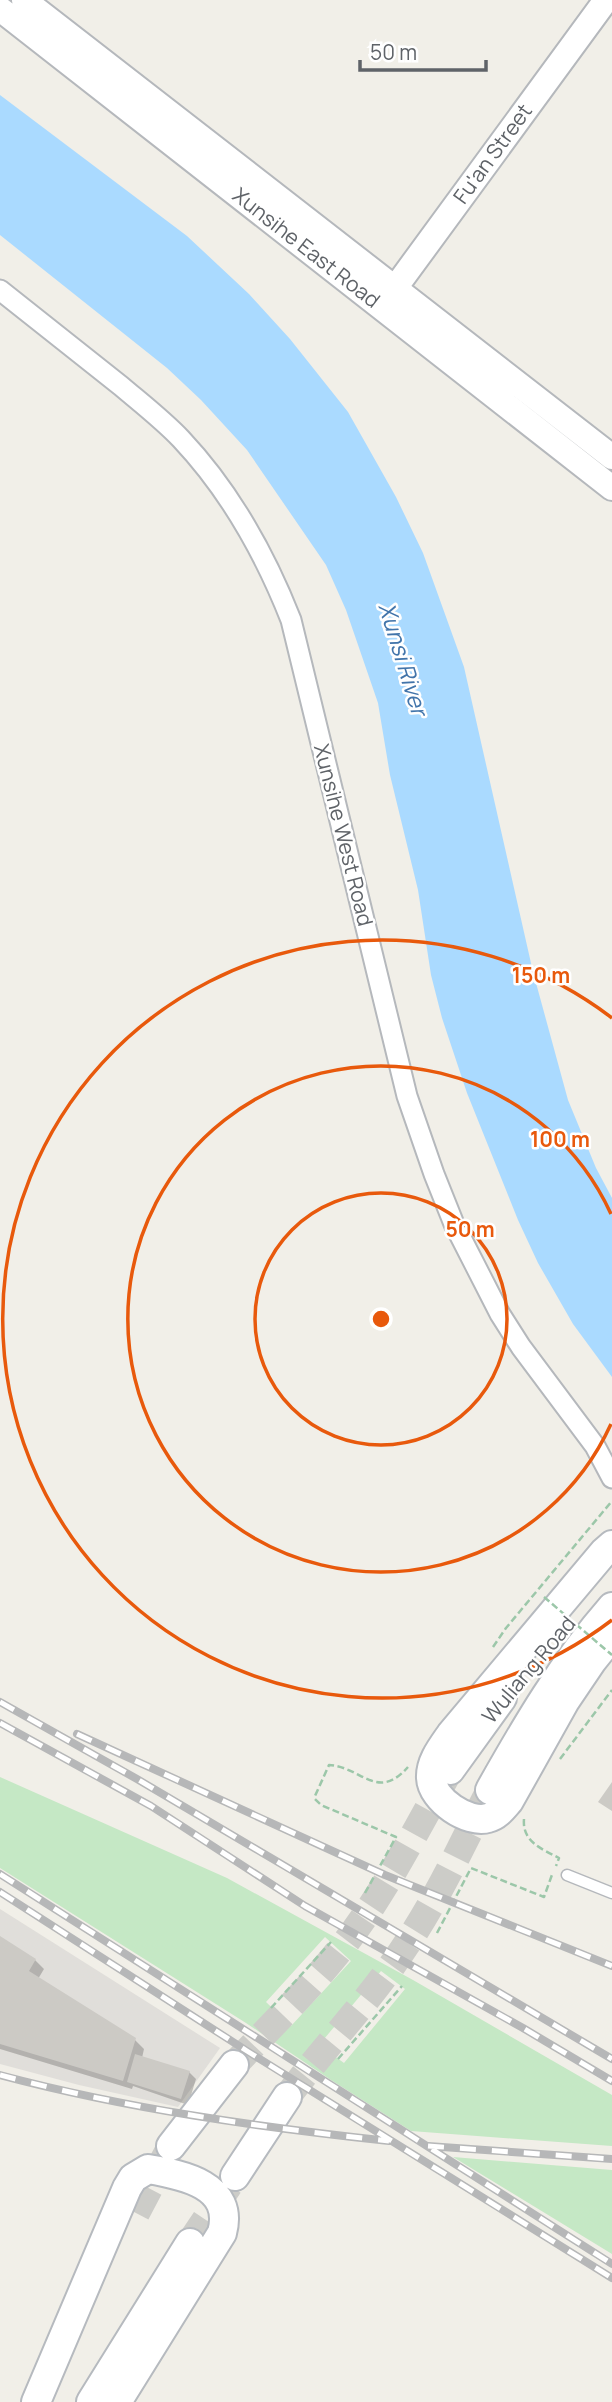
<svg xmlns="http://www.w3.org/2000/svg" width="612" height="2402" font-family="Manrope,sans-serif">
<rect width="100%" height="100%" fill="#f1efe8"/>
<path fill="#e0deda" d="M 0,1909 L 220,2048 L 178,2107 L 79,2085 L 0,2064 Z"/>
<path fill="#c5e8c5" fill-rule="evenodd" d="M 0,1777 L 227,1878 L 413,1980 L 612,2095 L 612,2146 L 411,2131 L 331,2080 L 246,2023 L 0,1868 ZM 325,1937 L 351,1961 L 291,2026 L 266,2002 ZM 381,1971 L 405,1989 L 344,2063 L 319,2045 Z
M 453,2157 L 612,2170 L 612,2254 Z"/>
<path fill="#aadaff" d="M 0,95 L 187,236 L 249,294 L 290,339 L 348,412 L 396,497 L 423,553 L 464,667 L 533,972 L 568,1100 L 596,1168 L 612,1198 L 612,1377 L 573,1324 L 538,1263 L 518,1220 L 467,1093 L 442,1018 L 431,975 L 418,890 L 390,775 L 378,703 L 346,610 L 326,565 L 247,450 L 201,400 L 167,368 L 0,235 Z"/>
<path fill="#0003" d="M 0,1938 L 35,1960 L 44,1969 L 38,1979 L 135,2040 L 144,2049 L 142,2058 L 189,2072 L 196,2079 L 188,2105 L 133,2086 L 132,2089 L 0,2049 Z"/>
<path fill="#cccac5" d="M 612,1782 L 612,1811 L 598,1802 Z
M 0,1936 L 36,1959 L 29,1971 L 136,2038 L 123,2081 L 0,2044 Z
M 135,2054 L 190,2071 L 181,2099 L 127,2082 Z"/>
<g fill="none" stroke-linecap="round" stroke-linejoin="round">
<path stroke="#ccccc8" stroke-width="28" stroke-dasharray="28 14" stroke-linecap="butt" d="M 234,2065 C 272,2025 312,1986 346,1942 C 386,1890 416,1830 448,1773
M 287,2097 C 325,2046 371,1999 406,1945 C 439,1896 463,1842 490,1790
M 136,2213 L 168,2152
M 190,2243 L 229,2185"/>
<g stroke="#b5b8bc" stroke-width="13">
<path id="service" d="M 567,1875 L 612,1893"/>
</g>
<g stroke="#b5b8bc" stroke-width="23">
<path id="minor" d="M 0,290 C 40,322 81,354 121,386 C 141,403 163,420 181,439 C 230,491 265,554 291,620 L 407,1096 L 434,1174 L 454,1224 L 500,1314 L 521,1347 L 595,1446 L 612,1478"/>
</g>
<g stroke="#b5b8bc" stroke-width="28">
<path id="tertiary" d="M 24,0 L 612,457
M 0,9 L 612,488
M 387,299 L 606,0"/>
</g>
<g stroke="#b6babf" stroke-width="32">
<path id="secondary" d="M 612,1545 L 604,1552 L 451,1734 C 442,1747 430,1762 431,1778 C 432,1800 468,1824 488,1818 C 497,1816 503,1808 509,1801 L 565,1701 L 592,1661 L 612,1636
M 450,1770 L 502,1698
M 490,1790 C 526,1726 563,1663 612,1607
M 171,2146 L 234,2065
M 235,2176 L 287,2097
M 36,2402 L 127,2188 L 133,2178 L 148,2169 C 183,2175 235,2185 222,2233 L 117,2402
M 91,2402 L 190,2243"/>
</g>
<path stroke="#9cc7a9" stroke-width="2.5" stroke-dasharray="7 3.5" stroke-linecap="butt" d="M 493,1647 L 506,1628 L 612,1501
M 560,1759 L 612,1690
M 524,1819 C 522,1842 542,1849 559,1858 L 556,1866
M 365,1893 L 396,1837 L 321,1805 L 315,1799 L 315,1796 L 329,1765 C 362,1767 377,1802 408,1767
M 437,1933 L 471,1868 L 544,1897 L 553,1872
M 271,2008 L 331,1942
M 338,2059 L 402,1986"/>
<use href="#service" stroke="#fff" stroke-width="10"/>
<use href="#minor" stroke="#fff" stroke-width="19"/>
<use href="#tertiary" stroke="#fff" stroke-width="24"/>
<use href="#secondary" stroke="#fff" stroke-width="28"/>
<g stroke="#b6b7b8" stroke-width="8">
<path id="rail" d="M 0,1702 L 137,1779 L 612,2059
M 0,1723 L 151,1806 L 305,1906 L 523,2028 L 612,2081
M 77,1734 L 385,1875 L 612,1966
M 0,1874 L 612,2264
M 0,1892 L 247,2051 L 612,2278
M 0,2075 C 128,2109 258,2127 389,2141
M 428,2146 L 612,2159"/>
</g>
<use href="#rail" stroke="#fff" stroke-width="5" stroke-dasharray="16" stroke-linecap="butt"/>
<path stroke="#9cc7a9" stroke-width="2.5" stroke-dasharray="7 3.5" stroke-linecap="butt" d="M 544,1597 L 612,1655"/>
</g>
<g fill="none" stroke="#e8590c" stroke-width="3.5">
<circle cx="381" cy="1319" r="126"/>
<path d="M611 1424A253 253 0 1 1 611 1214"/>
<path d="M612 1620A379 379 0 1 1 612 1018"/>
</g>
<g text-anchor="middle" stroke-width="5" stroke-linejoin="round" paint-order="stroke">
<g font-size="21" fill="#5f6368" stroke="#fff">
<text transform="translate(493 154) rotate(-54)" y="7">Fu'an Street</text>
<text transform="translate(306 248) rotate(38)" y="7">Xunsihe East Road</text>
<text transform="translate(343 835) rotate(76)" y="7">Xunsihe West Road</text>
<text transform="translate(529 1670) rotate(-50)" y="7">Wuliang Road</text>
</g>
<g font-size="23" font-style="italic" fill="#4174aa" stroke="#fff">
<text transform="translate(403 659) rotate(73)" y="8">Xunsi River</text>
</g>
</g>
<circle cx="381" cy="1319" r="10" fill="#e8590c" stroke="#fff" stroke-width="3.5"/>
<g font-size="21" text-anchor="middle" font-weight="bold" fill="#e8590c" stroke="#fff" stroke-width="5" stroke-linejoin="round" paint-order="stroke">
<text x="541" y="983">150 m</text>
<text x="560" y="1147">100 m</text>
<text x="470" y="1237">50 m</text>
</g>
<path d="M360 60v10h126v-10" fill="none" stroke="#5f6368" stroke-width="3.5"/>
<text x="370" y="60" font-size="21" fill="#5f6368" stroke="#ffffff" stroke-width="5" paint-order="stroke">50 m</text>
</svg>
